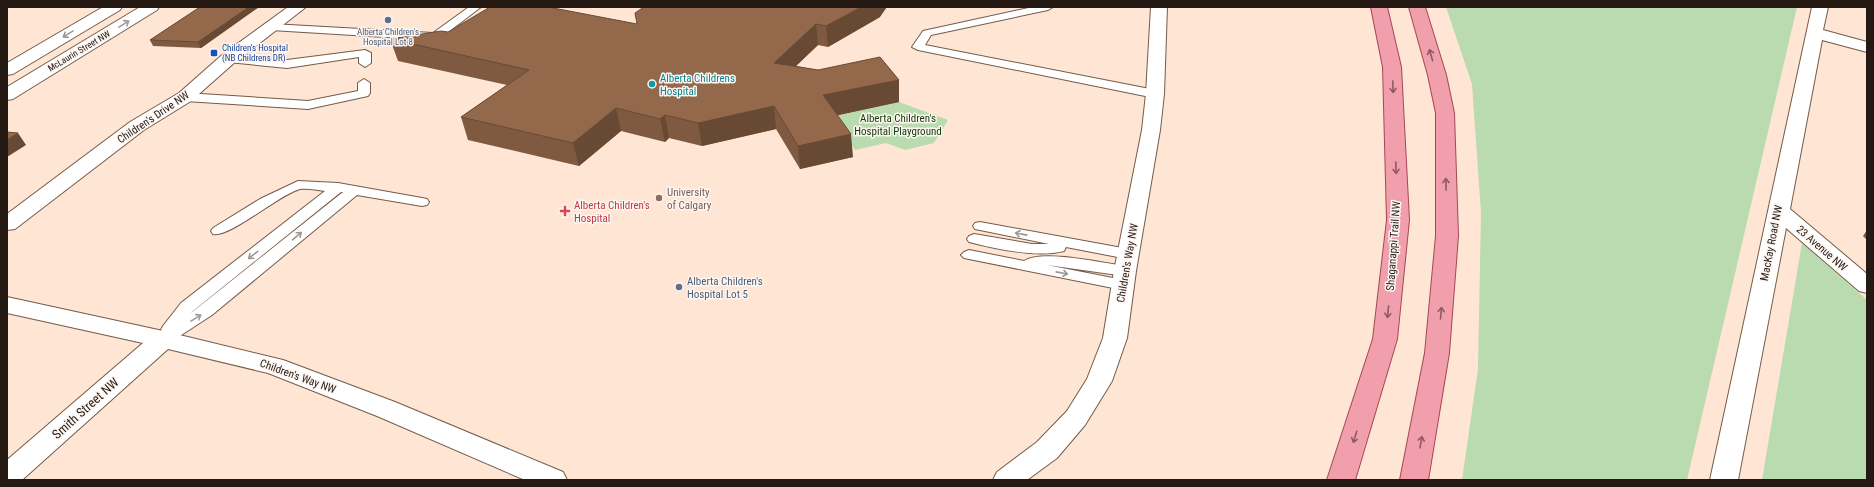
<svg xmlns="http://www.w3.org/2000/svg" width="1874" height="487" font-family="'Roboto Condensed',sans-serif">
<rect width="100%" height="100%" fill="#fee5d4"/>
<path fill="#b9dbaf" d="M 1446,7 L 1797,7 L 1687,480 L 1462,480 L 1478,369 L 1481,213 L 1472,84 Z
M 899,102 L 948,120 L 934,143 L 905,150 L 886,143 L 855,150 L 834,116 Z
M 1802,243 L 1867,300 L 1867,480 L 1762,480 Z"/>
<g fill="none" stroke-linecap="round" stroke-linejoin="round">
<g stroke="#755b48" stroke-width="2">
<path id="lane" d="M 469,7 L 481,7 L 439,39 L 435,40 L 271,30 L 265,27 L 271,24 L 433,33 Z
M 1033,7 L 1053,7 L 1048,10 L 931,35 L 925,45 L 1155,90 L 1159,91 L 1161,94 L 1159,97 L 1155,98 L 918,50 L 912,47 L 923,31 Z
M 365,50 L 371,53 L 371,63 L 365,67 L 359,63 L 359,57 L 287,68 L 228,62 L 222,59 L 228,56 L 287,60 Z
M 364,79 L 370,83 L 370,93 L 368,96 L 308,109 L 185,101 L 179,97 L 185,93 L 308,101 L 358,91 L 358,83 Z
M 298,181 L 338,183 L 422,198 L 427,199 L 429,202 L 427,205 L 422,206 L 357,195 L 212,315 L 169,343 L 163,345 L 157,343 L 155,339 L 162,332 L 161,330 L 163,326 L 181,303 L 325,191 C 317,190 307,188 300,189 C 278,195 230,238 213,234 L 211,231 L 213,228 L 260,199 ZM 341,192 L 343,192 L 191,313 L 193,311 Z
M 980,222 L 1128,249 L 1133,251 L 1136,254 L 1133,257 L 1128,259 L 1066,247 L 1064,251 C 1037,258 996,249 969,242 L 967,239 L 969,236 L 974,234 L 1032,244 L 1049,244 L 975,229 L 973,226 L 975,223 Z
M 969,250 L 1024,261 C 1042,249 1102,263 1125,266 L 1130,268 L 1133,271 L 1130,274 L 1125,276 L 1047,265 L 1123,280 L 1129,281 L 1131,285 L 1129,289 L 1123,290 L 964,258 L 961,255 L 964,252 Z"/>
</g>
<g stroke="#755b48" stroke-width="2">
<path id="street" d="M 288,7 L 306,7 L 234,63 L 191,101 L 144,130 L 15,229 L 7,230 L 7,214 L 130,122 L 179,93 L 222,55 Z
M 1151,7 L 1167,7 L 1164,94 L 1160,130 L 1136,271 L 1127,338 L 1112,381 L 1085,425 L 1057,458 L 1027,480 L 993,480 L 997,472 L 1037,442 L 1067,411 L 1087,379 L 1103,338 L 1114,271 L 1142,130 L 1146,94 Z
M 1812,7 L 1828,7 L 1823,30 L 1867,42 L 1867,52 L 1822,40 L 1790,209 L 1867,274 L 1867,293 L 1859,291 L 1786,228 L 1738,480 L 1710,480 Z
M 7,297 L 163,331 L 283,360 L 395,402 L 563,472 L 567,480 L 525,480 L 377,416 L 268,373 L 168,349 L 22,480 L 7,480 L 7,460 L 143,343 L 7,313 Z"/>
</g>
<g stroke="#755b48" stroke-width="2">
<path id="secondary" d="M 103,7 L 122,7 L 120,10 L 13,74 L 7,75 L 7,63 Z
M 140,7 L 159,7 L 157,10 L 13,99 L 7,100 L 7,87 Z"/>
</g>
<g stroke="#a54753" stroke-width="2">
<path id="primary" d="M 1371,7 L 1387,7 L 1401,67 L 1409,220 L 1397,339 L 1355,480 L 1327,480 L 1373,339 L 1387,220 L 1383,67 Z
M 1409,7 L 1425,7 L 1446,75 L 1454,113 L 1458,236 L 1449,353 L 1428,480 L 1400,480 L 1425,353 L 1436,236 L 1436,113 L 1428,75 Z"/>
</g>
<use href="#lane" fill="#fff" fill-rule="evenodd"/>
<use href="#street" fill="#fff" fill-rule="evenodd"/>
<use href="#secondary" fill="#fff" fill-rule="evenodd"/>
<use href="#primary" fill="#f29fad" fill-rule="evenodd"/>
</g>
<path fill="#7f5a40" d="M 200,7 L 259,7 L 201,48 L 153,46 L 150,40 Z
M 880,17 L 828,47 L 818,45 L 796,66 L 818,70 L 899,80 L 899,102 L 838,115 L 853,157 L 800,169 L 776,129 L 702,146 L 669,138 L 665,142 L 621,131 L 579,166 L 468,140 L 461,117 L 507,85 L 398,61 L 390,39 L 448,32 L 637,24 Z
M 1867,230 L 1867,240 L 1863,236 Z"/>
<path fill="#684a34" d="M 249,7 L 259,7 L 201,48 L 198,42 Z
M 861,7 L 887,7 L 880,17 L 828,47 L 826,26 Z
M 816,24 L 818,45 L 777,84 L 774,63 Z
M 899,80 L 899,102 L 825,118 L 823,95 Z
M 774,106 L 776,129 L 702,146 L 698,123 Z
M 616,108 L 621,131 L 579,166 L 573,143 Z
M 665,115 L 669,138 L 665,142 L 660,119 Z
M 18,133 L 26,145 L 7,157 L 7,140 Z
M 851,134 L 853,157 L 800,169 L 798,146 Z"/>
<path fill="#94694b" stroke="#684a34" d="M 200,7 L 249,7 L 198,42 L 150,40 Z
M 490,7 L 548,7 L 637,24 L 635,13 L 644,7 L 861,7 L 826,26 L 816,24 L 774,63 L 818,70 L 880,57 L 899,80 L 823,95 L 851,134 L 798,146 L 774,106 L 698,123 L 665,115 L 660,119 L 616,108 L 573,143 L 461,117 L 529,70 L 390,39 L 441,31 L 448,32 Z
M 7,132 L 18,133 L 7,140 Z"/>
<defs><path id="oneway-shaft" d="M-6 0H5M1.5-3L5.5 0L1.5 3" fill="none" stroke-width="1.6" stroke-linecap="round" stroke-linejoin="round"/></defs>
<g stroke="#9d9895">
<use href="#oneway-shaft" transform="translate(124 24) rotate(-32)"/>
<use href="#oneway-shaft" transform="translate(68 34) rotate(149)"/>
<use href="#oneway-shaft" transform="translate(1021 234) rotate(-169)"/>
<use href="#oneway-shaft" transform="translate(297 236) rotate(-40)"/>
<use href="#oneway-shaft" transform="translate(253 255) rotate(142)"/>
<use href="#oneway-shaft" transform="translate(1062 273) rotate(11)"/>
<use href="#oneway-shaft" transform="translate(196 318) rotate(-32)"/>
</g>
<g stroke="#8c5c60">
<use href="#oneway-shaft" transform="translate(1431 55) rotate(-106)"/>
<use href="#oneway-shaft" transform="translate(1393 87) rotate(87)"/>
<use href="#oneway-shaft" transform="translate(1396 168) rotate(88)"/>
<use href="#oneway-shaft" transform="translate(1446 184) rotate(-91)"/>
<use href="#oneway-shaft" transform="translate(1388 312) rotate(96)"/>
<use href="#oneway-shaft" transform="translate(1441 313) rotate(-85)"/>
<use href="#oneway-shaft" transform="translate(1355 437) rotate(107)"/>
<use href="#oneway-shaft" transform="translate(1421 442) rotate(-80)"/>
</g>
<g fill="#5c6f8a" stroke="#fdf6f2" stroke-width="1.5">
<circle cx="388" cy="20" r="4"/>
<circle cx="679" cy="287" r="4"/>
</g>
<rect fill="#1a4fb4" stroke="#fdf6f2" stroke-width="1.5" x="210" y="49" width="8" height="8" rx="2"/>
<circle fill="#0f9aa8" stroke="#fdf6f2" stroke-width="1.5" cx="652" cy="84" r="4"/>
<circle fill="#8d6e63" stroke="#fdf6f2" stroke-width="1.5" cx="659" cy="198" r="4"/>
<path fill="#e0444e" stroke="#fdf6f2" stroke-width="1.5" d="M563 205h4v4h4v4h-4v4h-4v-4h-4v-4h4z"/>
<g text-anchor="middle" stroke-width="3" stroke-linejoin="round" paint-order="stroke">
<g font-size="9" fill="#4e5e75" stroke="#fdf6f2">
<text x="388" y="35">Alberta Children's<tspan x="388" dy="10">Hospital Lot 8</tspan></text>
</g>
<g font-size="9" fill="#164399" stroke="#fdf6f2" text-anchor="start">
<text x="222" y="51">Children's Hospital<tspan x="222" dy="10">(NB Childrens DR)</tspan></text>
</g>
<g font-size="9" fill="#251a13" stroke="#fdf6f2">
<text transform="translate(79 51) rotate(-31)" y="3">McLaurin Street NW</text>
</g>
<g font-size="11" fill="#0d838f" stroke="#fdf6f2" text-anchor="start">
<text x="660" y="82">Alberta Childrens<tspan x="660" dy="13">Hospital</tspan></text>
</g>
<g font-size="11" fill="#251a13" stroke="#fdf6f2">
<text transform="translate(153 117) rotate(-34)" y="4">Children's Drive NW</text>
<text transform="translate(1771 243) rotate(-79)" y="4">MacKay Road NW</text>
<text transform="translate(1393 246) rotate(-86)" y="4">Shaganappi Trail NW</text>
<text transform="translate(1822 248) rotate(41)" y="4">23 Avenue NW</text>
<text transform="translate(1127 263) rotate(-80)" y="4">Children's Way NW</text>
<text transform="translate(298 376) rotate(20)" y="4">Children's Way NW</text>
</g>
<g font-size="11" fill="#0d3b00" stroke="#fdf6f2">
<text x="898" y="122">Alberta Children's<tspan x="898" dy="13">Hospital Playground</tspan></text>
</g>
<g font-size="11" fill="#785e54" stroke="#fdf6f2" text-anchor="start">
<text x="667" y="196">University<tspan x="667" dy="13">of Calgary</tspan></text>
</g>
<g font-size="11" fill="#be3a42" stroke="#fdf6f2" text-anchor="start">
<text x="574" y="209">Alberta Children's<tspan x="574" dy="13">Hospital</tspan></text>
</g>
<g font-size="11" fill="#4e5e75" stroke="#fdf6f2" text-anchor="start">
<text x="687" y="285">Alberta Children's<tspan x="687" dy="13">Hospital Lot 5</tspan></text>
</g>
<g font-size="13" fill="#251a13" stroke="#fdf6f2">
<text transform="translate(85 408) rotate(-42)" y="5">Smith Street NW</text>
</g>
</g>
<rect width="1874" height="487" fill="none" stroke="#251a13" stroke-width="16"/>
</svg>
